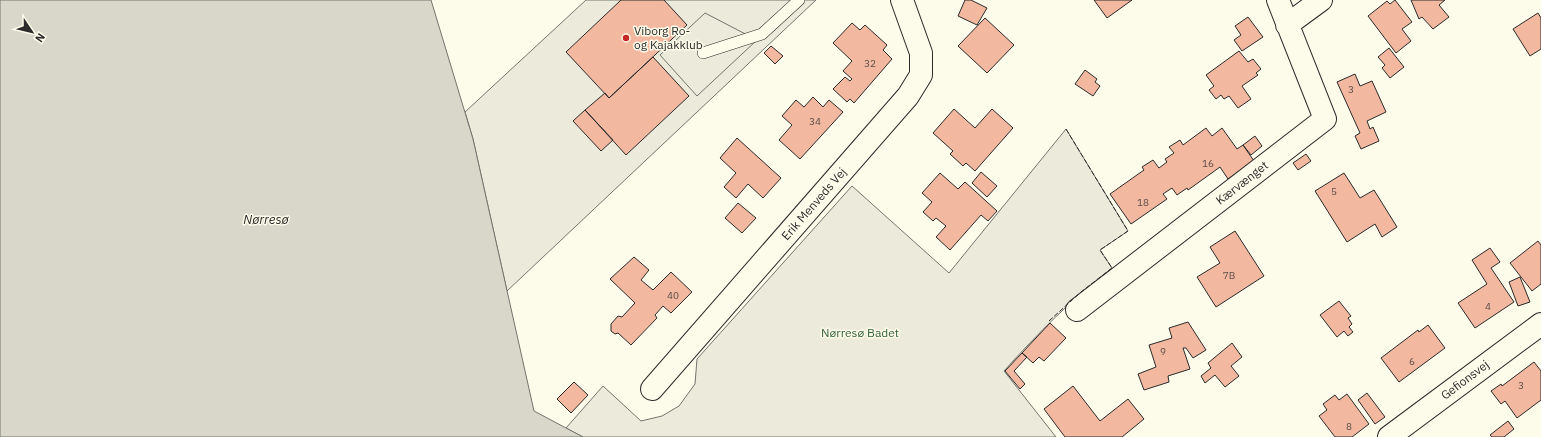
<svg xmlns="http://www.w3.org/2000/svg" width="1541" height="437" font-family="'IBM Plex Sans',sans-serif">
<rect width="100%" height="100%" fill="#fdfbea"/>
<path fill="#ecebdb" stroke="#74746e" d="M 586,0 L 816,0 L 507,291 L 473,139 L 465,112 Z
M 1066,129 L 1128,231 L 1100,250 L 1112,268 C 1072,299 1038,333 1004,371 L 1056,437 L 583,437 L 566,428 L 603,386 L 641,421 L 662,416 L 679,406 L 695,384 L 697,359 L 852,186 L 949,273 Z"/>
<path fill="#eceadb" stroke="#74746e" d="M 705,13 L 757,40 L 697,96 L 660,55 Z"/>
<path fill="#d8d7c9" stroke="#74746e" d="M 0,0 L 431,0 L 473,139 L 534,411 L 583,437 L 0,437 Z"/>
<path fill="#f2b8a0" stroke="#2b2b2b" d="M 621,0 L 664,0 L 687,25 L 609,98 L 566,52 Z
M 965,0 L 971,0 L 987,8 L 977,25 L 958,16 Z
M 1094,0 L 1132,0 L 1107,18 Z
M 1395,0 L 1412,22 L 1402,29 L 1411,41 L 1396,53 L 1368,16 L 1387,1 L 1390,4 Z
M 1411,0 L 1445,0 L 1439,5 L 1449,17 L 1433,29 L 1422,17 L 1419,19 Z
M 1538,13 L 1541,18 L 1541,49 L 1530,56 L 1513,29 Z
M 1248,17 L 1263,37 L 1242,51 L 1234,40 L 1241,35 L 1235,26 Z
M 985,18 L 1014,45 L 987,73 L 958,46 Z
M 852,23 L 860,30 L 865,25 L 887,45 L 883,50 L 892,59 L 854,103 L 850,99 L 847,102 L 833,89 L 845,77 L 850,81 L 852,79 L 843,71 L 852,61 L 833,43 Z
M 771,46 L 783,56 L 775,64 L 764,53 Z
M 1389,48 L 1404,67 L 1390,78 L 1382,68 L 1385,65 L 1378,57 Z
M 1239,51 L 1248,62 L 1253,59 L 1261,69 L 1256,73 L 1258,75 L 1242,86 L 1251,99 L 1238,108 L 1229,96 L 1224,99 L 1221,95 L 1216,99 L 1209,90 L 1214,86 L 1206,75 Z
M 653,57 L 689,96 L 626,155 L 585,110 L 605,93 L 609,98 Z
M 1085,70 L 1097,79 L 1095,82 L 1100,86 L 1093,96 L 1075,84 Z
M 1355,74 L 1360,86 L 1372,81 L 1386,112 L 1367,121 L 1370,129 L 1373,127 L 1379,141 L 1361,149 L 1355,136 L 1360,133 L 1337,82 Z
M 813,97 L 823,107 L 829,100 L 843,112 L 800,159 L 779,140 L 792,125 L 782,116 L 796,100 L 804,107 Z
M 954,109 L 975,128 L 992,109 L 1013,128 L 975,171 L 966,163 L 963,166 L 950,154 L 953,151 L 933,133 Z
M 585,110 L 613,140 L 601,151 L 573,121 Z
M 1206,128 L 1212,136 L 1222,128 L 1237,149 L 1243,145 L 1254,161 L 1228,179 L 1220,167 L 1188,190 L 1187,188 L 1177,195 L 1172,188 L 1163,194 L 1167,199 L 1131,224 L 1110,194 L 1144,170 L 1142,167 L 1153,160 L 1159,168 L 1167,162 L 1165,159 L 1174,153 L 1169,147 L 1180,140 L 1183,145 Z
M 1255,136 L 1262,146 L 1251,155 L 1243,145 Z
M 737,138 L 781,178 L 763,198 L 748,184 L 736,198 L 724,187 L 736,173 L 720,158 Z
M 1306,154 L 1311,161 L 1298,170 L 1293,163 Z
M 981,172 L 997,186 L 987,197 L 972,183 Z
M 940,173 L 958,189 L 965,182 L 997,211 L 988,221 L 981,215 L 950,250 L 936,237 L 946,226 L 936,218 L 933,221 L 923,212 L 932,202 L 922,193 Z
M 1344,173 L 1360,198 L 1374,190 L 1397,227 L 1382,237 L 1375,224 L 1347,242 L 1315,191 Z
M 738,203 L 756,218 L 742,233 L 725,218 Z
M 1235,231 L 1264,276 L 1216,307 L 1197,277 L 1220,263 L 1210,247 Z
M 1538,241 L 1541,245 L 1541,284 L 1532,291 L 1510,263 Z
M 1490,248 L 1500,262 L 1491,268 L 1514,302 L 1475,328 L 1458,303 L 1487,284 L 1472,260 Z
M 634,257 L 649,270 L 641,280 L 653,290 L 671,272 L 692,292 L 671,313 L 663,306 L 655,315 L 657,318 L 631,345 L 618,333 L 615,334 L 611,331 L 611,324 L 618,316 L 622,317 L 635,303 L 610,279 Z
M 1520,277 L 1530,302 L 1518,306 L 1509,282 Z
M 1339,301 L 1351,316 L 1348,318 L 1352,324 L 1349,327 L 1353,332 L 1348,336 L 1344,331 L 1337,337 L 1320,315 Z
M 1188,322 L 1206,350 L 1193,358 L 1186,348 L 1183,348 L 1190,369 L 1168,376 L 1169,382 L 1144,390 L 1138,374 L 1156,367 L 1149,345 L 1172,338 L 1169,328 Z
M 1050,323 L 1066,338 L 1044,361 L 1039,357 L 1033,363 L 1022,353 Z
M 1428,325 L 1445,348 L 1399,382 L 1381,358 L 1418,330 L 1419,332 Z
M 1232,343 L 1242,357 L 1231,366 L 1239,376 L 1225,387 L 1215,375 L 1205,383 L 1201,376 L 1211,368 L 1208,363 Z
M 1022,353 L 1027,357 L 1014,371 L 1025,384 L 1020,389 L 1005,371 Z
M 1534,362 L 1541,371 L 1541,400 L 1517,418 L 1505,401 L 1501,404 L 1491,391 L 1501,384 L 1502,386 Z
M 574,382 L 588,395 L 571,413 L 557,399 Z
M 1073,386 L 1100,421 L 1128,399 L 1144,419 L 1122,437 L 1065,437 L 1044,409 Z
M 1367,393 L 1385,417 L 1375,424 L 1358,400 Z
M 1347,394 L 1369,424 L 1352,437 L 1335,437 L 1319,416 L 1327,410 L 1323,404 L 1335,395 L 1339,400 Z
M 1508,421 L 1514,429 L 1504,437 L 1492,437 L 1490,435 Z"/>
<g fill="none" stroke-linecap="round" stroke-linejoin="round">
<g stroke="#2b2b2b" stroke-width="12">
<path id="service" d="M 703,53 L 762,34 L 799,0"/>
</g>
<g stroke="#2b2b2b" stroke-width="24">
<path id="minor" d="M 1287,25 L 1321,0
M 1077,310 L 1325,119 L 1278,0
M 652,389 L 908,96 L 921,75 L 921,53 L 902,0
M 1389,437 L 1541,324"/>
</g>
<use href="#service" stroke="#fdfbea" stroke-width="11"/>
<use href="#minor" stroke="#fdfbea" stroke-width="22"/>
<path stroke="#2b2b2b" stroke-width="1" stroke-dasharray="5 2" stroke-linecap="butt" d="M 1049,321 L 1081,292 L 1112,268 L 1100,250 L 1128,231 L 1066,129"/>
</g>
<circle fill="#c62828" stroke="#fdfbea" stroke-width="1.5" cx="626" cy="38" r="4"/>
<g text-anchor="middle" stroke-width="3" stroke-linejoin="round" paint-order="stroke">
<g font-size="10" fill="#5d4e48">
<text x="870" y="67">32</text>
<text x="1351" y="93">3</text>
<text x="815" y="125">34</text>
<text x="1208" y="167">16</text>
<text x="1334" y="195">5</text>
<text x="1143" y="206">18</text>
<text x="1229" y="279">7B</text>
<text x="673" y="299">40</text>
<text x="1488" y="310">4</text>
<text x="1163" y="355">9</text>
<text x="1412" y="365">6</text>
<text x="1521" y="389">3</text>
<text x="1349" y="430">8</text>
</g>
<g font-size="12" fill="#2b2b2b" stroke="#fdfbea" text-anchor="start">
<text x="634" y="35">Viborg Ro-<tspan x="634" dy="14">og Kajakklub</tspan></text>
</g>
<g font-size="12" fill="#2b2b2b" stroke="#fdfbea">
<text transform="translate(1242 183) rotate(-38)" y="4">Kærvænget</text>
<text transform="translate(814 204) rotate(-49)" y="4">Erik Menveds Vej</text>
<text transform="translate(1465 380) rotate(-37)" y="4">Gefionsvej</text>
</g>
<g font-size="12" fill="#34623c" stroke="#fdfbea">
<text x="860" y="337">Nørresø Badet</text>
</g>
<g font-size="13" font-style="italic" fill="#2b2b2b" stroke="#fdfbea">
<text x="266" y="224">Nørresø</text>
</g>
</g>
<g transform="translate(32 32) rotate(125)" stroke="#fdfbea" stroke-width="3" paint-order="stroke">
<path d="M0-3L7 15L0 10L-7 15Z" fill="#2b2b2b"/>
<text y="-6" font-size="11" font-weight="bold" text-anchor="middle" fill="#2b2b2b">N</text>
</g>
</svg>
